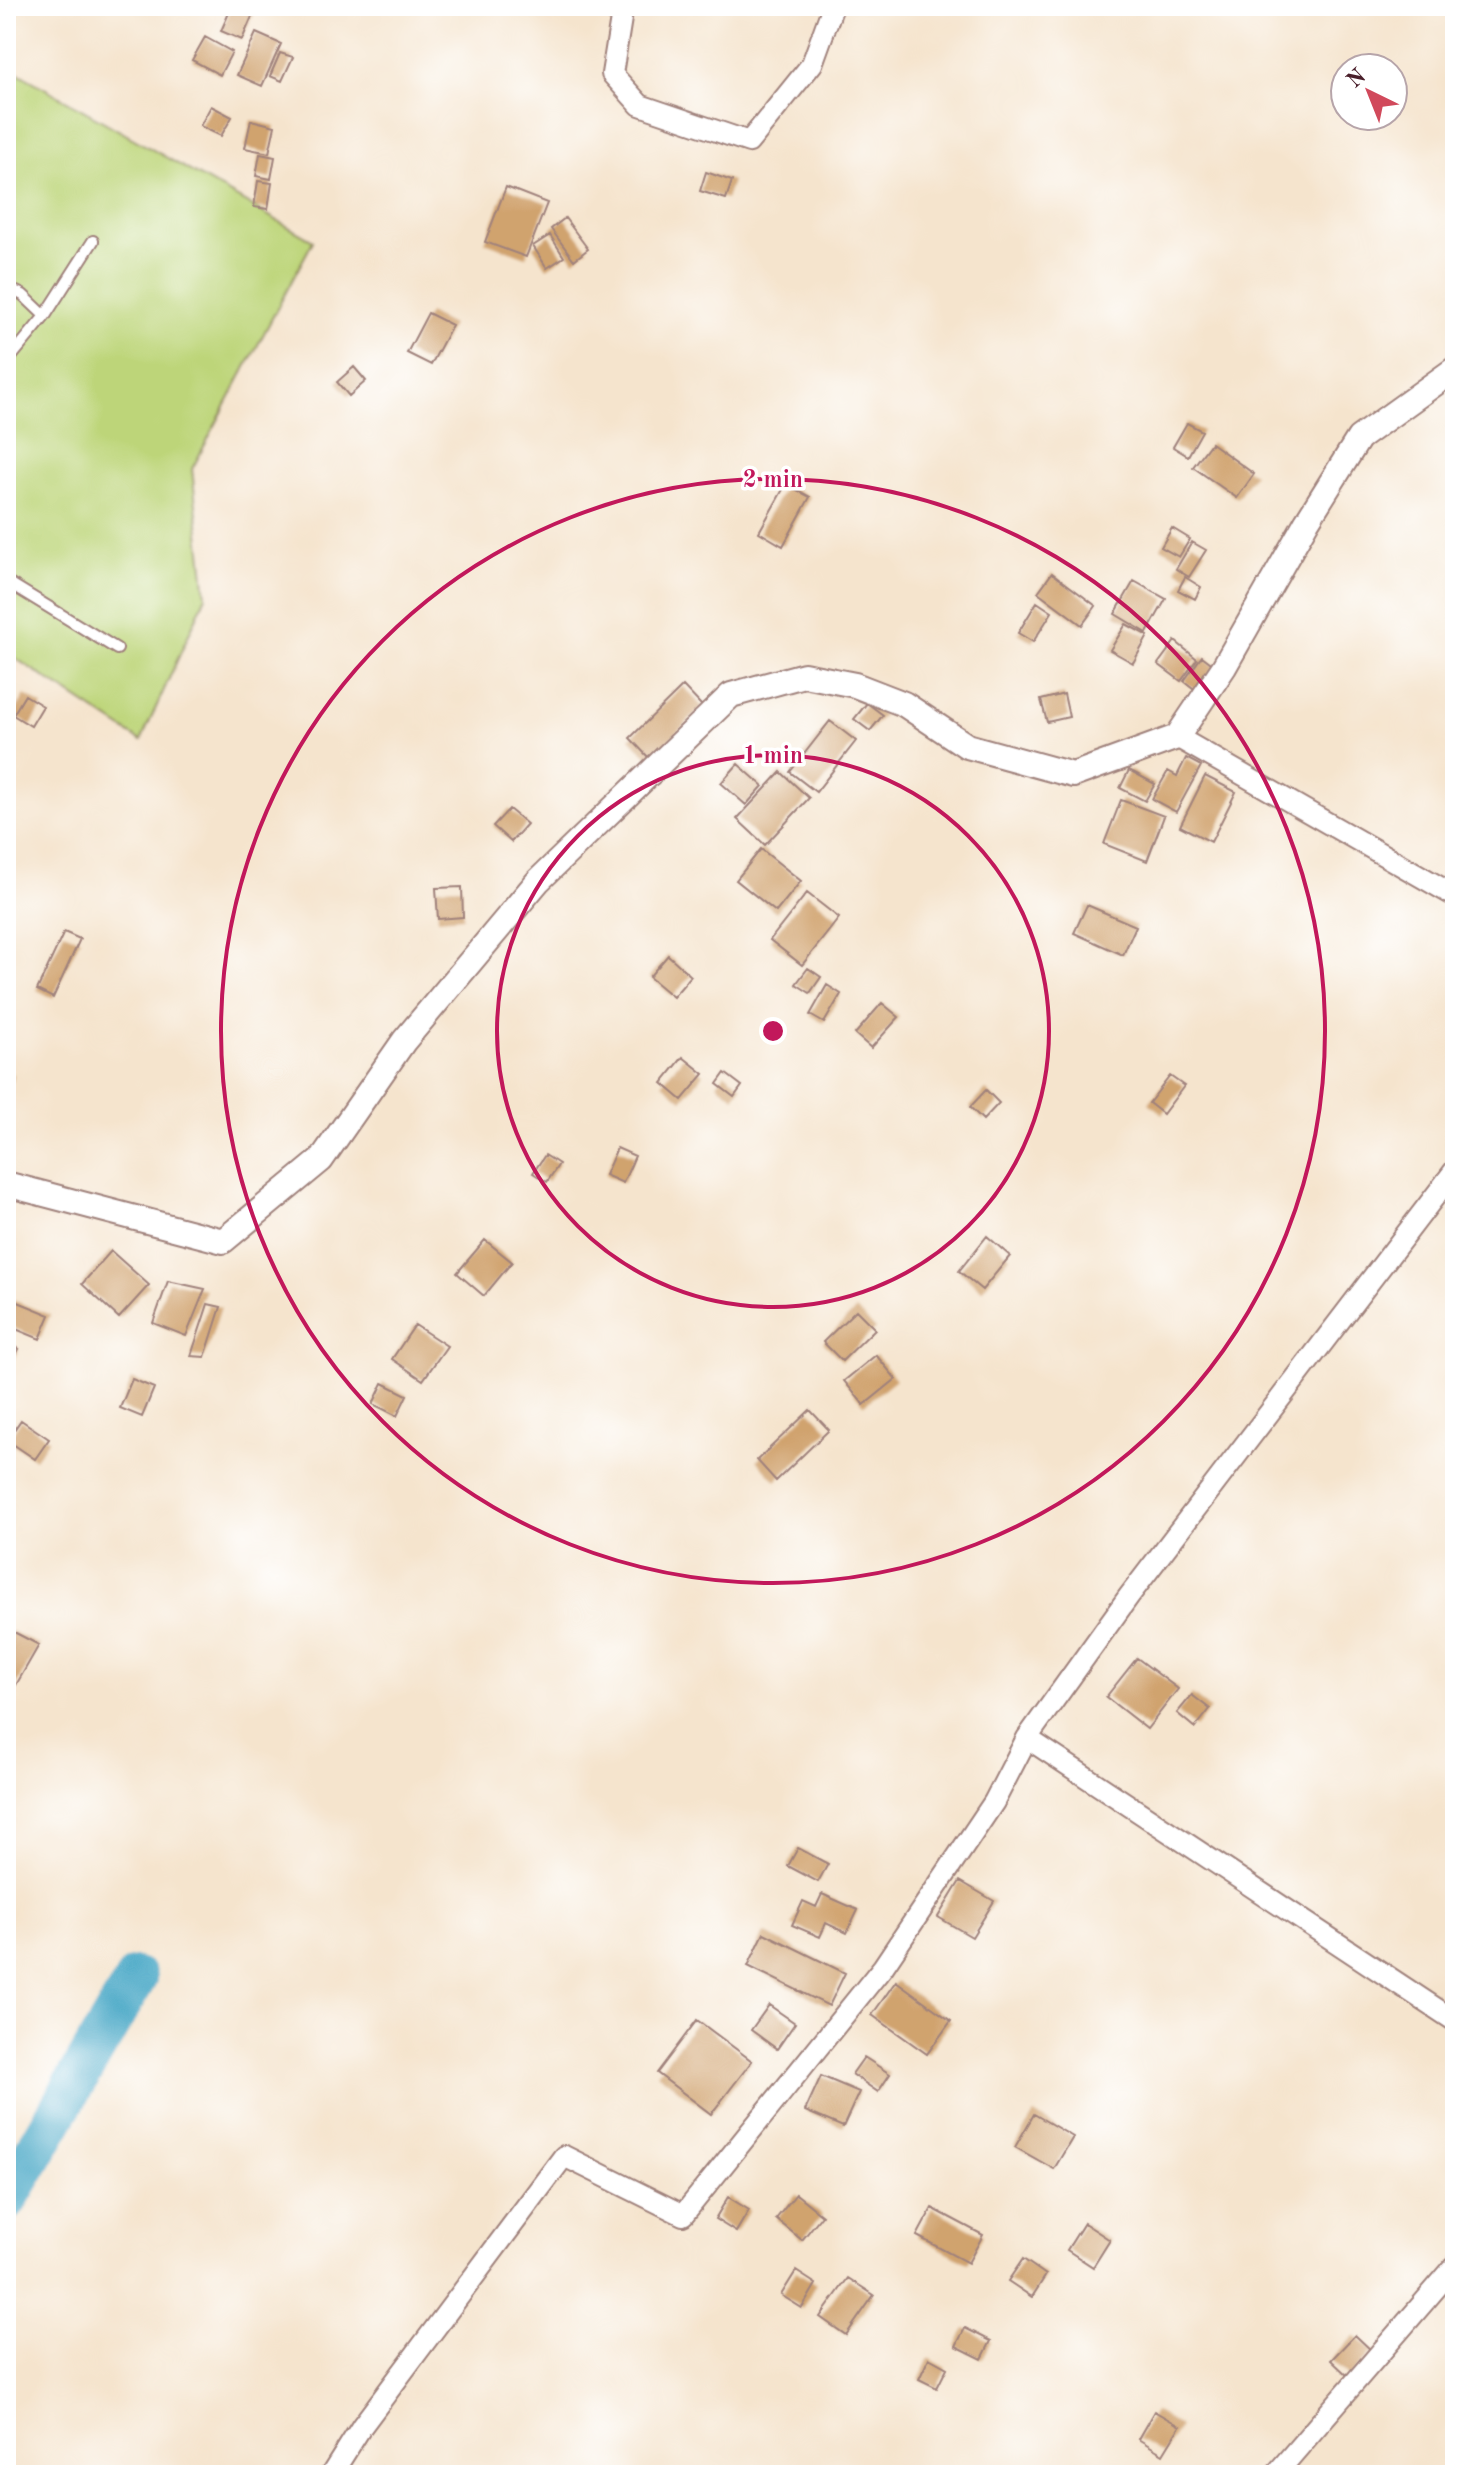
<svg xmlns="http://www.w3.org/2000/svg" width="1461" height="2481" font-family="'Old Standard TT',serif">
<rect width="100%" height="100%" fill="#fff"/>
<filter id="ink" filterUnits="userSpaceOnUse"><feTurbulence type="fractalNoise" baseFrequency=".0125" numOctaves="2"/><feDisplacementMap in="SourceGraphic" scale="16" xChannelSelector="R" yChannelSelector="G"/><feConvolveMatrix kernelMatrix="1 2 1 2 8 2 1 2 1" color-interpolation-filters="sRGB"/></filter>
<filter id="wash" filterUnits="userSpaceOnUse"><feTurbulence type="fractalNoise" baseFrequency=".006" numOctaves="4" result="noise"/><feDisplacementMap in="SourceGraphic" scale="32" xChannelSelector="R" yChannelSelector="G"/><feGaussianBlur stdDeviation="1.8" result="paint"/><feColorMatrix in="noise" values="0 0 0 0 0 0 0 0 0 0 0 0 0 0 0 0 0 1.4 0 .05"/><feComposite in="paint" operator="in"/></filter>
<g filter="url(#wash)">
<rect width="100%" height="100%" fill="#f5e4cd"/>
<path fill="#bdd579" stroke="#847a52" stroke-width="2" d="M 6,66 L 313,241 L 192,469 L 206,596 L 141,741 L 6,652 Z"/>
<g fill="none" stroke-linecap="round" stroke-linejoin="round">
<path stroke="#45a6c5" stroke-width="42" d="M 6,2201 L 136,1978"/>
</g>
<g id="blocks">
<path fill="#d0a36e" d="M 232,6 L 254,12 L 242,40 L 221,31 Z
M 256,33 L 281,44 L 262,86 L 237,75 Z
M 205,37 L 232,52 L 220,75 L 192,60 Z
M 280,53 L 293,57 L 282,81 L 270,76 Z
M 211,106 L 232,117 L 221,136 L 200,126 Z
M 251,120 L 275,126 L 269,153 L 245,148 Z
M 260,154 L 275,157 L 271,179 L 256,176 Z
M 706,172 L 732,181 L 726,199 L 700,191 Z
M 258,181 L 272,183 L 268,209 L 254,207 Z
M 506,187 L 547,203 L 526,257 L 485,242 Z
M 565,218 L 588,249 L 574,260 L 551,229 Z
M 550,235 L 564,257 L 547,268 L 533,246 Z
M 428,313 L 452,325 L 431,365 L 407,353 Z
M 354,367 L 366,381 L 349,396 L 337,382 Z
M 1187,423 L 1202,431 L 1188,456 L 1173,447 Z
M 1211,443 L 1254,474 L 1237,498 L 1193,467 Z
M 786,484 L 810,497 L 783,546 L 759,532 Z
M 1172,528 L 1190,539 L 1179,557 L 1161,547 Z
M 1192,542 L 1206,550 L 1189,577 L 1176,569 Z
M 1052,573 L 1096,606 L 1082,625 L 1038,592 Z
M 1185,577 L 1201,587 L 1195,599 L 1178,590 Z
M 1134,581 L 1166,599 L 1147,633 L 1115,614 Z
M 1037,602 L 1052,612 L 1033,642 L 1018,633 Z
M 1126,624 L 1148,636 L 1133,663 L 1110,650 Z
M 1175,641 L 1197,659 L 1181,681 L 1158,664 Z
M 1202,656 L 1215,666 L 1197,691 L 1184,681 Z
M 683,686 L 703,707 L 650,759 L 630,738 Z
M 1064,694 L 1069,717 L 1047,722 L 1041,700 Z
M 25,695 L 43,706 L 31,726 L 13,715 Z
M 867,703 L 883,715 L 870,731 L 854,719 Z
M 830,721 L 856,741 L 816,792 L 790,772 Z
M 1186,758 L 1201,766 L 1176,812 L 1152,799 L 1168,771 L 1177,776 Z
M 738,764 L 763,786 L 746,805 L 721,783 Z
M 1129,770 L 1155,784 L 1145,801 L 1120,788 Z
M 781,772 L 809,798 L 765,845 L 737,819 Z
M 1205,776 L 1236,792 L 1211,842 L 1180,826 Z
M 1121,800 L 1164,816 L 1147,861 L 1104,844 Z
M 509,809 L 527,824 L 511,842 L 493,826 Z
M 761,849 L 801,881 L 776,912 L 736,880 Z
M 462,887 L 463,917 L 438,919 L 436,888 Z
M 807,893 L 839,918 L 802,965 L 770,940 Z
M 1087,905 L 1136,926 L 1123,955 L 1074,933 Z
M 64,932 L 80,939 L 53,998 L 37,990 Z
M 668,955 L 691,976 L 673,997 L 649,977 Z
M 808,968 L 821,977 L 810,993 L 796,984 Z
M 827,985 L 841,994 L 824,1023 L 810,1015 Z
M 882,1003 L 899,1017 L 871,1048 L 855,1034 Z
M 683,1057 L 704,1074 L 682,1100 L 662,1083 Z
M 6,1071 L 14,1075 L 6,1094 Z
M 725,1073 L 742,1086 L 734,1097 L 717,1084 Z
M 1170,1076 L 1184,1086 L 1163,1114 L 1149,1103 Z
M 986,1090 L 999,1103 L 983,1120 L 970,1107 Z
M 617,1148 L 635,1156 L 623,1183 L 605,1175 Z
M 545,1155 L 559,1164 L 547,1182 L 533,1173 Z
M 987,1236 L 1010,1256 L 982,1290 L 959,1271 Z
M 485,1240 L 512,1262 L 484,1296 L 457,1273 Z
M 111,1251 L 149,1285 L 119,1318 L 82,1284 Z
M 168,1281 L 205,1289 L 186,1336 L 153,1323 Z
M 6,1297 L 50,1315 L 40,1339 L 6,1325 Z
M 208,1304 L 221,1307 L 205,1357 L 191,1356 Z
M 856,1310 L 875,1329 L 842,1361 L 823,1342 Z
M 415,1325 L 447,1346 L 423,1380 L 392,1359 Z
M 6,1342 L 19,1349 L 6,1373 Z
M 876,1355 L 896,1379 L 864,1405 L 844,1381 Z
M 132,1379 L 154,1388 L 142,1417 L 120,1408 Z
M 383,1383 L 407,1395 L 397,1416 L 373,1404 Z
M 810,1410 L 829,1430 L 776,1481 L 757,1460 Z
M 21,1420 L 49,1439 L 35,1459 L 7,1440 Z
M 12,1631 L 39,1645 L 12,1692 L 6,1689 L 6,1642 Z
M 1137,1658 L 1178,1689 L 1147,1729 L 1106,1697 Z
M 1192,1695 L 1210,1709 L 1195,1728 L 1177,1713 Z
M 798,1848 L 828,1864 L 818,1882 L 788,1866 Z
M 960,1881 L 994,1901 L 972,1937 L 938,1917 Z
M 822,1894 L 858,1910 L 847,1933 L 826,1923 L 820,1937 L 792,1925 L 803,1901 L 816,1907 Z
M 764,1933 L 845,1973 L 829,2006 L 748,1966 Z
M 896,1981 L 951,2021 L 927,2054 L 872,2015 Z
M 769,2005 L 795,2023 L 777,2049 L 751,2030 Z
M 697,2020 L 752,2061 L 711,2114 L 657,2073 Z
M 864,2057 L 890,2074 L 878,2092 L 852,2074 Z
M 821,2076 L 859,2092 L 843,2127 L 805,2111 Z
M 1034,2114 L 1073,2137 L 1054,2169 L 1015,2147 Z
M 796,2194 L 822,2215 L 802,2240 L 776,2219 Z
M 728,2197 L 749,2210 L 736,2232 L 715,2219 Z
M 932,2208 L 983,2235 L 968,2263 L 917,2236 Z
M 1084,2223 L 1110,2240 L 1093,2267 L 1067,2250 Z
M 1023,2259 L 1046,2275 L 1032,2297 L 1008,2281 Z
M 796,2271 L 816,2284 L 802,2308 L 781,2295 Z
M 848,2278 L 874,2295 L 846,2335 L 820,2317 Z
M 965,2328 L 991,2341 L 982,2359 L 956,2346 Z
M 1355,2335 L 1373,2352 L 1349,2377 L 1331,2360 Z
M 929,2358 L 947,2368 L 937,2388 L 919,2379 Z
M 1154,2411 L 1180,2426 L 1163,2454 L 1138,2439 Z"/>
</g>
</g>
<g filter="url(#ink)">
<use href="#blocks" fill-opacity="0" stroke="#a0827c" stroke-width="2"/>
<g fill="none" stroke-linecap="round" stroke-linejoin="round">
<g stroke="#a0827c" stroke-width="14">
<path id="service" d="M 6,287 L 23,295 L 45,316
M 6,363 L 45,316 L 93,241
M 6,581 L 117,649"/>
</g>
<g stroke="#a0827c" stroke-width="24">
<path id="minor" d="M 623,6 L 612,74 L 640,105 L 749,142 L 812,64 L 833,6
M 1177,737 L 1455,896
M 1027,1738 L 1455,2021
M 331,2475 L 362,2426 L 564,2156 L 683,2215 L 883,1967 L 994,1802 L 1027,1738 L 1129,1596 L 1455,1170
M 1275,2475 L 1455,2266"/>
</g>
<g stroke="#a0827c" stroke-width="28">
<path id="tertiary" d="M 6,1184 L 223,1241 L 321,1160 L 404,1041 L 538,881 L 731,695 L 804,675 L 855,685 L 904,704 L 967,746 L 1073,775 L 1177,737 L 1224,667 L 1307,521 L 1359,438 L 1455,369"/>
</g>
<use href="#service" stroke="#fff" stroke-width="10"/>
<use href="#minor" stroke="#fff" stroke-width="20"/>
<use href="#tertiary" stroke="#fff" stroke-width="24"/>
</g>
</g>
<g fill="none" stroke="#c2185b" stroke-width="4">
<circle cx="773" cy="1031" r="276"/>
<circle cx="773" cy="1031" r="552"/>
</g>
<circle cx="773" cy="1031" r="12" fill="#c2185b" stroke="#fff" stroke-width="4"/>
<g font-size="24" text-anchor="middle" font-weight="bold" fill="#c2185b" stroke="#fff" stroke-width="7" stroke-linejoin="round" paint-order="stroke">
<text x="773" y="487">2 min</text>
<text x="773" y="763">1 min</text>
</g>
<rect width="1461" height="2481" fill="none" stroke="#fff" stroke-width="32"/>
<g transform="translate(1369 92) rotate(317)"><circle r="38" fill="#ffffff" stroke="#b7a5aa" stroke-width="2"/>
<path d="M0-6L14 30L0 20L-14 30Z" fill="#d1495b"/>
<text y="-12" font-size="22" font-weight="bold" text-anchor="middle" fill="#4a1f2b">N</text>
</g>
</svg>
